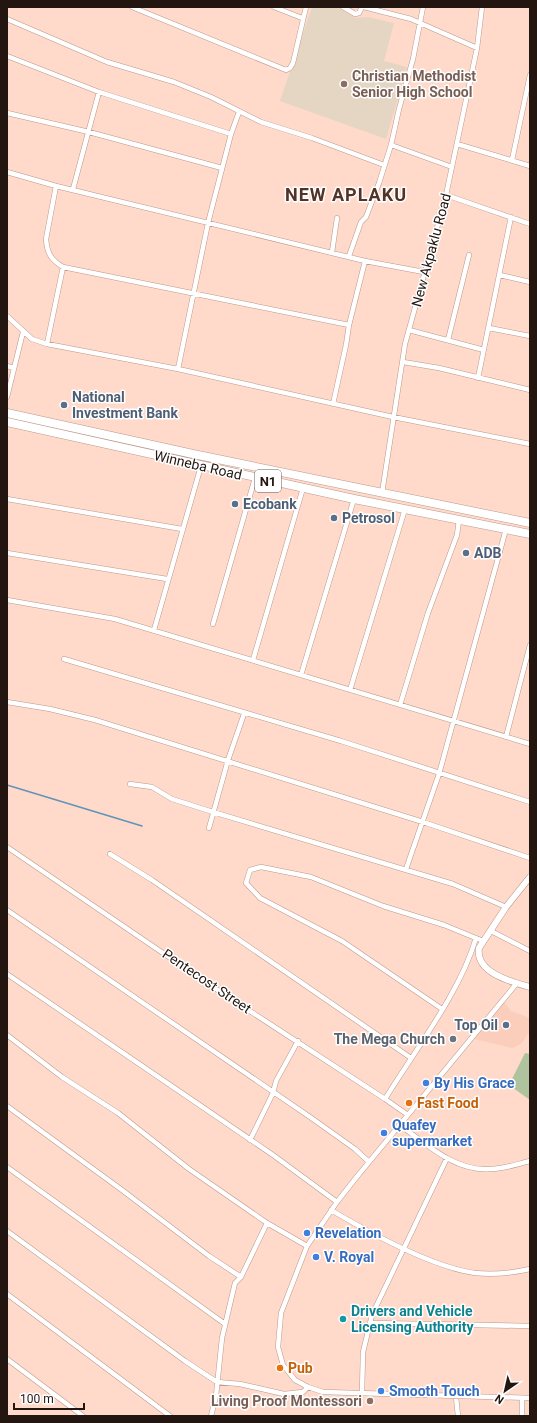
<svg xmlns="http://www.w3.org/2000/svg" width="537" height="1423" font-family="Roboto,sans-serif">
<rect width="100%" height="100%" fill="#ffd9ca"/>
<path fill="#fbcebb" d="M 504,1002 L 511,1011 L 530,1018 L 530,1031 L 521,1044 L 512,1048 L 474,1039 Z"/>
<path fill="#e5d6c4" d="M 312,7 L 337,7 L 355,18 L 368,17 L 394,23 L 384,61 L 407,67 L 386,139 L 280,101 Z"/>
<path fill="#afc39f" d="M 525,1053 L 530,1054 L 530,1100 L 509,1085 Z"/>
<g fill="none" stroke-linecap="round" stroke-linejoin="round">
<path stroke="#5e94b7" stroke-width="1.5" d="M 7,785 L 142,826"/>
<g stroke="#bc998a" stroke-width="5.5">
<path id="minor" d="M 132,7 L 286,70 L 290,68 L 293,63 L 306,7
M 274,7 L 302,18
M 343,7 L 355,14 L 359,13 L 362,7
M 364,7 L 411,19 L 477,48
M 7,19 L 107,62 L 174,82 L 211,97 L 261,122 L 312,138 L 384,165
M 7,56 L 99,92 L 231,134
M 7,113 L 89,132 L 222,168
M 457,144 L 530,166
M 391,145 L 452,167
M 512,160 L 530,75
M 7,172 L 56,186 L 365,261 L 424,272
M 56,186 L 46,239 C 47,253 51,260 63,267 L 349,325
M 73,189 L 99,92
M 446,195 L 530,224
M 332,252 L 337,218
M 349,256 L 361,222 L 366,217 L 379,183 L 391,145 L 399,109 L 413,59 L 423,7
M 500,275 L 530,282
M 7,316 L 32,339 L 47,344 L 178,369 L 393,417 L 530,444
M 489,328 L 530,336
M 409,330 L 484,350
M 448,340 L 469,255
M 47,344 L 63,267
M 403,362 L 439,368 L 530,390
M 7,366 L 14,368
M 178,369 L 208,223 L 231,134 L 239,112
M 478,378 L 511,217
M 7,397 L 23,332
M 333,404 L 346,345 L 349,325 L 365,261
M 382,493 L 405,344 L 446,195 L 477,48 L 482,7
M 7,499 L 182,529
M 7,553 L 167,579
M 7,600 L 115,619 L 530,744
M 213,624 L 255,478
M 154,630 L 201,466
M 64,659 L 341,741 L 530,802
M 253,660 L 303,488
M 301,675 L 354,499
M 350,690 L 405,509
M 7,702 L 50,709 L 95,720 L 423,822 L 530,858
M 400,705 L 428,613 L 457,535 L 459,520
M 506,737 L 530,645
M 130,784 L 152,787 L 172,799 L 213,812 L 453,884 L 506,907
M 209,828 L 228,760 L 244,714
M 7,847 L 210,985 L 385,1099 L 408,1115
M 110,854 L 152,880 L 411,1058
M 406,869 L 439,774 L 506,529
M 7,910 L 310,1117 L 355,1149 L 369,1162
M 491,931 L 530,951
M 7,974 L 273,1155 L 337,1202
M 517,983 L 355,1179 L 337,1202 L 307,1246 L 281,1313 L 278,1347 L 283,1365 L 295,1380 L 308,1387 L 323,1392 L 530,1398
M 442,1009 L 342,941 L 260,898 L 246,883 L 250,870 L 261,867 L 311,877 L 383,906 L 444,925 L 483,941
M 7,1035 L 62,1077 L 118,1113 L 189,1169 L 267,1223 L 307,1246
M 385,1099 C 415,1050 460,993 476,938
M 7,1106 L 122,1190 L 209,1256 L 241,1277
M 400,1125 C 426,1144 456,1172 490,1169 C 504,1169 517,1164 530,1161
M 250,1140 L 273,1093 L 276,1081 L 298,1041
M 7,1167 L 225,1324
M 331,1210 C 370,1233 431,1267 475,1273 C 493,1275 512,1273 530,1269
M 7,1231 L 185,1361 L 217,1382 L 240,1384 L 284,1394 L 303,1392 L 308,1387
M 7,1294 L 170,1416
M 370,1323 L 530,1326
M 7,1359 L 83,1416
M 362,1393 L 363,1352 L 372,1315 L 447,1158
M 456,1397 L 458,1416
M 211,1416 L 216,1396 L 222,1338 L 235,1283 L 241,1277 L 267,1223
M 522,1416 L 522,1399"/>
</g>
<g stroke="#bc998a" stroke-width="7">
<path id="tertiary" d="M 530,877 L 506,907 L 479,948 C 475,973 512,982 530,987"/>
</g>
<g stroke="#bc998a" stroke-width="9">
<path id="trunk" d="M 7,413 L 193,454 L 530,523
M 7,422 L 354,499 L 530,534"/>
</g>
<use href="#minor" stroke="#fff" stroke-width="4.5"/>
<use href="#tertiary" stroke="#fff" stroke-width="6"/>
<use href="#trunk" stroke="#fff" stroke-width="8"/>
</g>
<g fill="#8d6e63" stroke="#fff" stroke-width="1.5">
<circle cx="344" cy="84" r="4"/>
<circle cx="370" cy="1401" r="4"/>
</g>
<g fill="#5c6f8a" stroke="#fff" stroke-width="1.5">
<circle cx="64" cy="405" r="4"/>
<circle cx="235" cy="504" r="4"/>
<circle cx="334" cy="518" r="4"/>
<circle cx="466" cy="553" r="4"/>
<circle cx="506" cy="1025" r="4"/>
</g>
<circle fill="#6b7280" stroke="#fff" stroke-width="1.5" cx="453" cy="1039" r="4"/>
<g fill="#3f7fe0" stroke="#fff" stroke-width="1.5">
<circle cx="426" cy="1083" r="4"/>
<circle cx="384" cy="1133" r="4"/>
<circle cx="307" cy="1233" r="4"/>
<circle cx="316" cy="1257" r="4"/>
<circle cx="381" cy="1391" r="4"/>
</g>
<g fill="#e8710a" stroke="#fff" stroke-width="1.5">
<circle cx="409" cy="1103" r="4"/>
<circle cx="280" cy="1368" r="4"/>
</g>
<circle fill="#0f9aa8" stroke="#fff" stroke-width="1.5" cx="343" cy="1319" r="4"/>
<g text-anchor="middle" stroke-width="3" stroke-linejoin="round" paint-order="stroke">
<rect fill="#fff" stroke="#655c58" stroke-width="1" x="255" y="470" width="26" height="22" rx="3"/>
<g font-size="13" font-weight="bold" fill="#231611">
<text x="268" y="486">N1</text>
</g>
<g font-size="14" font-weight="bold" fill="#785e54" stroke="#fff" text-anchor="start">
<text x="352" y="81">Christian Methodist<tspan x="352" dy="16">Senior High School</tspan></text>
<text x="362" y="1406" text-anchor="end">Living Proof Montessori</text>
</g>
<g font-size="14" fill="#231611" stroke="#fff">
<text transform="translate(431 250) rotate(-75)" y="5">New Akpaklu Road</text>
<text transform="translate(198 465) rotate(13)" y="5">Winneba Road</text>
<text transform="translate(207 981) rotate(34)" y="5">Pentecost Street</text>
</g>
<g font-size="14" font-weight="bold" fill="#4e5e75" stroke="#fff" text-anchor="start">
<text x="72" y="402">National<tspan x="72" dy="16">Investment Bank</tspan></text>
<text x="243" y="509">Ecobank</text>
<text x="342" y="523">Petrosol</text>
<text x="474" y="558">ADB</text>
<text x="498" y="1030" text-anchor="end">Top Oil</text>
</g>
<g font-size="14" font-weight="bold" fill="#5b616d" stroke="#fff" text-anchor="end">
<text x="445" y="1044">The Mega Church</text>
</g>
<g font-size="14" font-weight="bold" fill="#366cbe" stroke="#fff" text-anchor="start">
<text x="434" y="1088">By His Grace</text>
<text x="392" y="1130">Quafey<tspan x="392" dy="16">supermarket</tspan></text>
<text x="315" y="1238">Revelation</text>
<text x="324" y="1262">V. Royal</text>
<text x="389" y="1396">Smooth Touch</text>
</g>
<g font-size="14" font-weight="bold" fill="#c56008" stroke="#fff" text-anchor="start">
<text x="417" y="1108">Fast Food</text>
<text x="288" y="1373">Pub</text>
</g>
<g font-size="14" font-weight="bold" fill="#0d838f" stroke="#fff" text-anchor="start">
<text x="351" y="1316">Drivers and Vehicle<tspan x="351" dy="16">Licensing Authority</tspan></text>
</g>
<g font-size="18" font-weight="bold" letter-spacing="1" fill="#513427" stroke="#fff">
<text x="346" y="201">NEW APLAKU</text>
</g>
</g>
<rect width="537" height="1423" fill="none" stroke="#231611" stroke-width="16"/>
<g transform="translate(505 1391) rotate(214)" stroke="#ffffff" stroke-width="3" paint-order="stroke">
<path d="M0-3L7 15L0 10L-7 15Z" fill="#231611"/>
<text y="-6" font-size="11" font-weight="bold" text-anchor="middle" fill="#231611">N</text>
</g>
<path d="M14 1403v6h70v-6" fill="none" stroke="#231611" stroke-width="2"/>
<text x="20" y="1403" font-size="12" fill="#231611" stroke="#ffffff" stroke-width="3" paint-order="stroke">100 m</text>
</svg>
